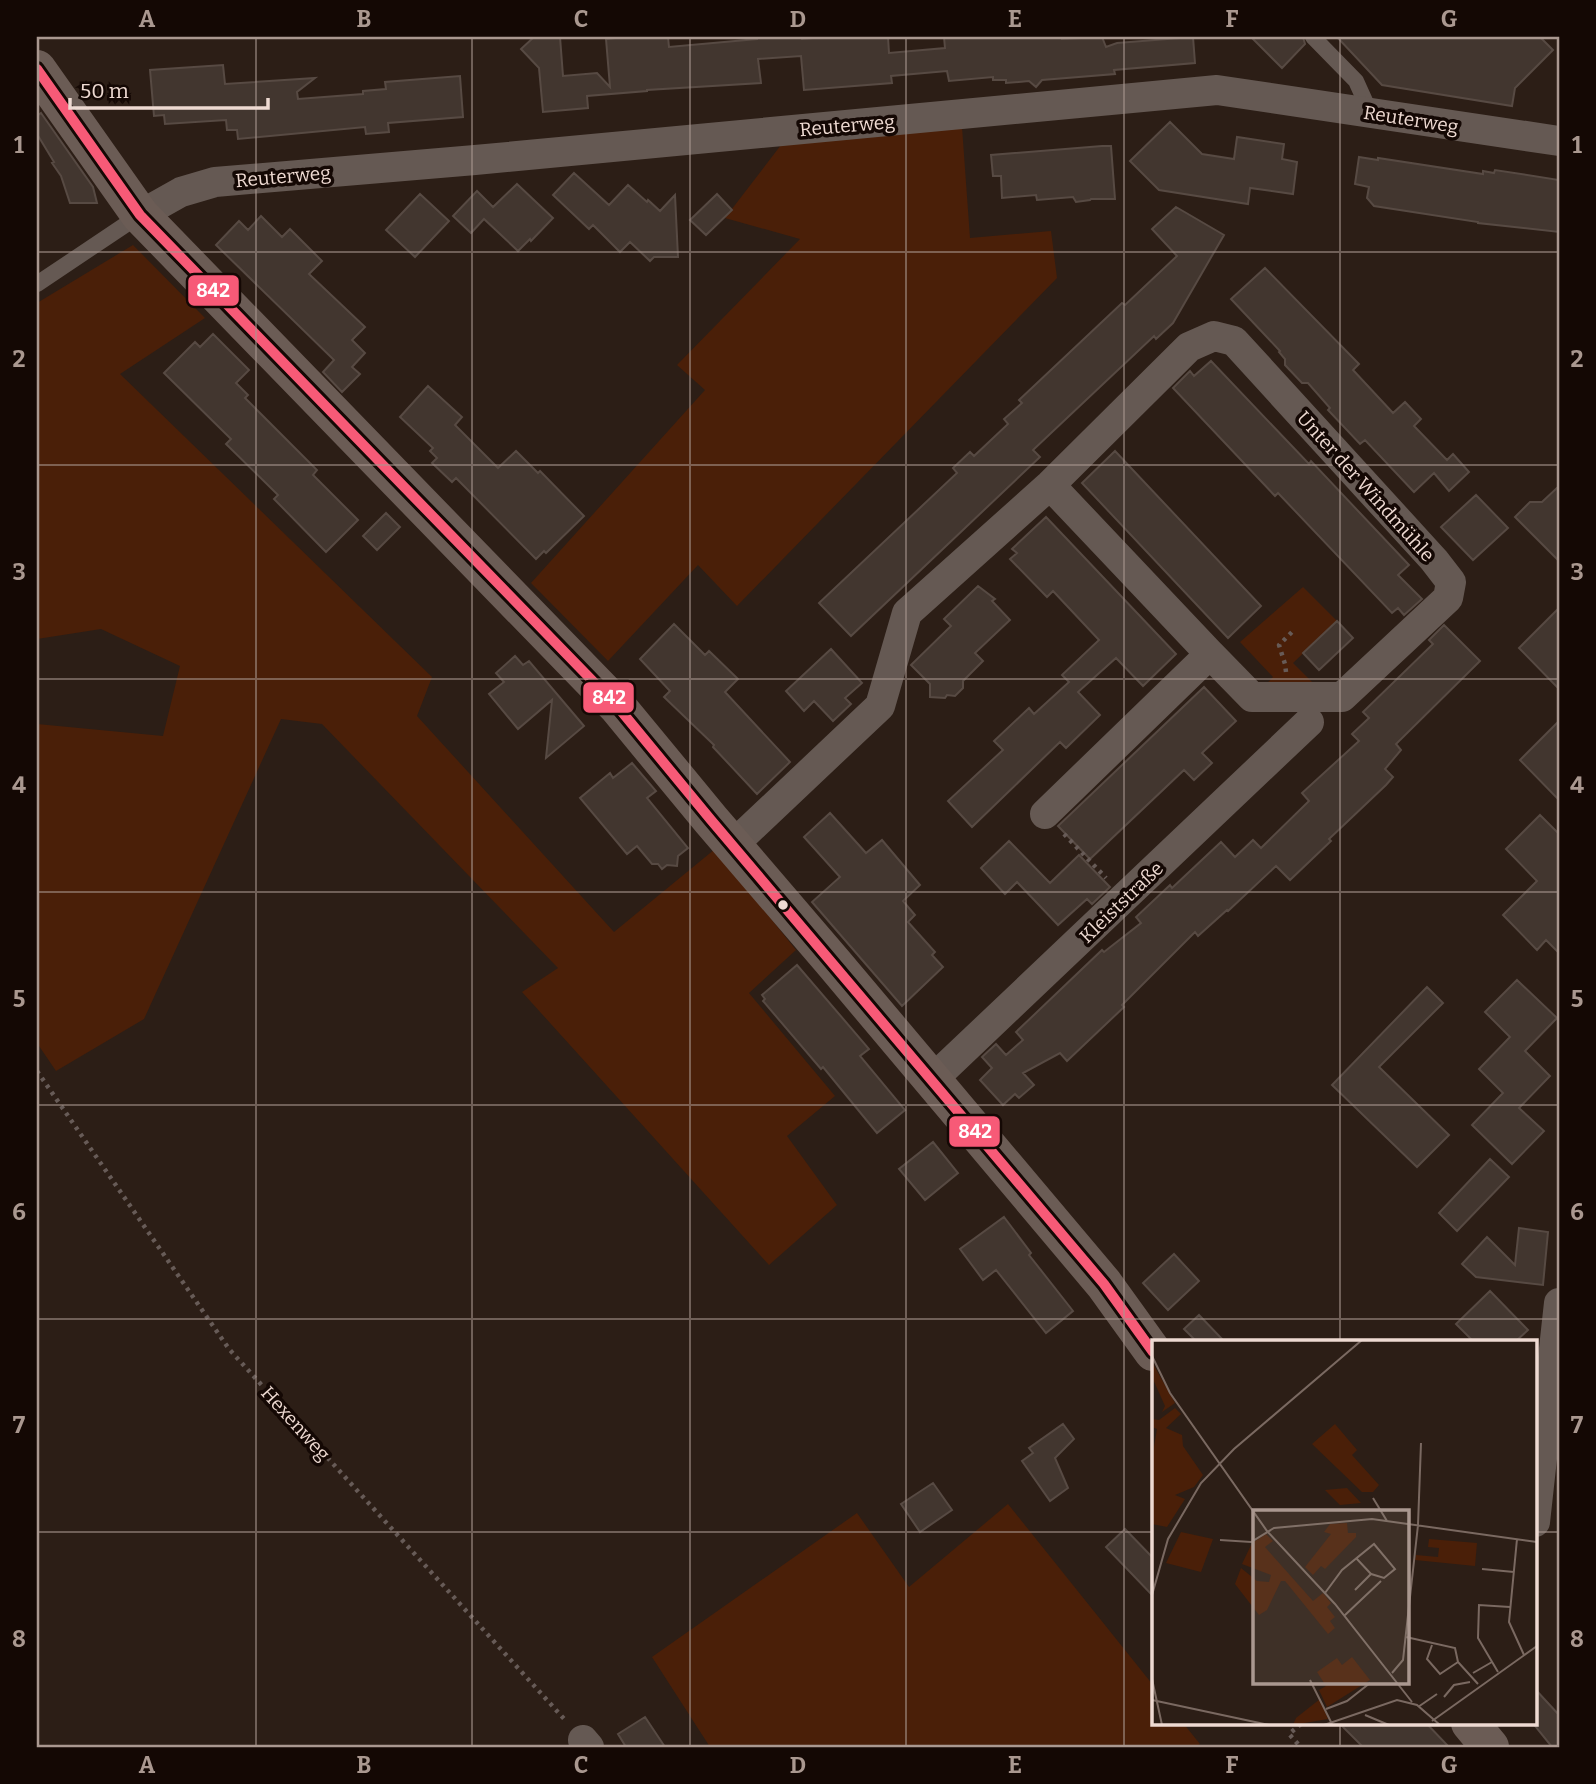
<svg xmlns="http://www.w3.org/2000/svg" width="1596" height="1784" font-family="Bitter,serif">
<rect width="100%" height="100%" fill="#2c1e16"/>
<path fill="#4a1f08" d="M 962,127 L 970,238 L 1051,231 L 1057,278 L 737,606 L 698,565 L 608,661 L 531,583 L 705,390 L 677,365 L 800,239 L 725,218 L 781,145 Z
M 133,245 L 205,318 L 120,374 L 432,677 L 417,716 L 614,932 L 715,849 L 796,950 L 749,993 L 835,1096 L 787,1136 L 837,1205 L 769,1265 L 522,992 L 558,968 L 322,724 L 281,719 L 144,1019 L 56,1071 L 37,1043 L 37,724 L 163,736 L 180,666 L 101,629 L 37,639 L 37,303 Z
M 1303,587 L 1337,621 L 1293,663 L 1320,690 L 1261,690 L 1273,677 L 1240,642 Z
M 1008,1504 L 1153,1685 L 1153,1723 L 1183,1723 L 1200,1744 L 1195,1747 L 710,1747 L 652,1657 L 857,1513 L 909,1587 Z"/>
<path fill="#42362f" stroke="#574a43" stroke-width="2" d="M 534,37 L 560,37 L 563,76 L 597,73 L 610,87 L 606,39 L 626,37 L 668,37 L 669,47 L 757,39 L 757,37 L 801,37 L 802,39 L 825,37 L 888,37 L 889,53 L 945,48 L 944,37 L 1062,37 L 1062,39 L 1102,37 L 1106,47 L 1117,43 L 1193,37 L 1195,63 L 1114,70 L 1115,74 L 1042,80 L 1036,87 L 1029,81 L 1006,83 L 1006,80 L 993,80 L 993,77 L 949,81 L 947,71 L 891,76 L 892,83 L 804,90 L 801,56 L 758,59 L 761,83 L 647,90 L 647,91 L 587,96 L 588,108 L 543,112 L 539,68 L 521,49 Z
M 1251,37 L 1303,37 L 1305,44 L 1282,68 Z
M 1337,37 L 1540,37 L 1553,50 L 1515,88 L 1512,106 L 1382,85 Z
M 223,65 L 225,84 L 315,78 L 297,92 L 298,99 L 363,94 L 363,91 L 386,89 L 385,82 L 460,76 L 463,117 L 388,123 L 389,132 L 366,134 L 365,127 L 238,139 L 237,130 L 227,130 L 226,120 L 165,124 L 164,115 L 154,116 L 150,70 Z
M 41,113 L 93,187 L 97,203 L 70,203 L 61,176 L 52,163 L 54,162 L 37,134 L 37,116 Z
M 1170,122 L 1202,154 L 1234,159 L 1237,137 L 1284,144 L 1282,159 L 1297,162 L 1293,194 L 1250,188 L 1248,204 L 1159,190 L 1130,161 Z
M 1102,146 L 1111,146 L 1115,199 L 1091,199 L 1090,200 L 1076,202 L 1073,197 L 1037,200 L 1036,195 L 1002,198 L 1001,176 L 993,176 L 991,155 Z
M 1359,157 L 1378,160 L 1378,158 L 1483,174 L 1483,171 L 1494,173 L 1495,170 L 1559,180 L 1559,232 L 1478,223 L 1478,222 L 1374,206 L 1367,198 L 1369,187 L 1355,184 Z
M 574,173 L 609,205 L 628,185 L 647,202 L 648,200 L 660,211 L 675,195 L 678,257 L 654,257 L 650,261 L 630,242 L 620,252 L 593,225 L 589,229 L 553,195 Z
M 517,184 L 553,218 L 531,241 L 530,239 L 518,251 L 484,219 L 471,233 L 453,216 L 477,191 L 493,207 Z
M 420,194 L 449,221 L 415,257 L 386,230 Z
M 717,194 L 732,210 L 706,235 L 690,220 Z
M 1176,207 L 1224,235 L 1173,323 L 1156,339 L 1154,336 L 1033,450 L 1040,457 L 851,636 L 819,603 L 957,473 L 953,468 L 970,452 L 974,456 L 1008,424 L 1004,419 L 1022,403 L 1019,400 L 1122,303 L 1125,305 L 1177,256 L 1152,229 Z
M 261,216 L 282,237 L 290,229 L 322,261 L 309,274 L 365,327 L 352,340 L 365,353 L 352,367 L 360,374 L 342,392 L 323,372 L 334,360 L 216,245 L 239,221 L 248,230 Z
M 1265,268 L 1359,364 L 1353,370 L 1393,413 L 1405,402 L 1421,419 L 1414,426 L 1447,460 L 1453,454 L 1469,472 L 1449,491 L 1434,473 L 1414,492 L 1365,440 L 1360,444 L 1328,410 L 1330,408 L 1308,383 L 1302,383 L 1285,365 L 1285,359 L 1279,352 L 1280,351 L 1231,299 Z
M 213,334 L 249,370 L 236,383 L 248,395 L 245,398 L 317,470 L 313,475 L 358,520 L 326,552 L 274,499 L 278,495 L 226,444 L 231,439 L 164,373 L 195,342 L 200,347 Z
M 1211,361 L 1309,464 L 1311,461 L 1409,565 L 1398,575 L 1422,599 L 1404,615 L 1398,608 L 1392,613 L 1278,493 L 1275,496 L 1173,388 L 1190,371 L 1194,376 Z
M 428,386 L 462,417 L 455,425 L 498,468 L 516,451 L 538,473 L 540,471 L 584,516 L 546,553 L 544,551 L 536,559 L 456,478 L 452,482 L 432,463 L 437,458 L 430,451 L 433,448 L 400,417 Z
M 1115,451 L 1261,606 L 1228,638 L 1082,483 Z
M 1559,486 L 1559,561 L 1515,517 L 1530,502 L 1542,502 Z
M 1476,495 L 1508,528 L 1473,560 L 1441,527 Z
M 386,513 L 400,527 L 377,550 L 363,536 Z
M 1046,517 L 1176,654 L 1143,686 L 1116,658 L 1078,692 L 1100,715 L 1066,748 L 1060,742 L 972,827 L 948,801 L 1003,750 L 994,741 L 1029,708 L 1034,714 L 1069,682 L 1062,675 L 1099,640 L 1053,591 L 1047,597 L 1010,559 L 1017,553 L 1012,549 Z
M 978,586 L 995,599 L 992,601 L 1010,620 L 975,653 L 983,661 L 963,681 L 963,688 L 955,696 L 947,695 L 945,698 L 930,697 L 930,684 L 911,665 L 951,626 L 944,619 Z
M 1559,608 L 1559,689 L 1519,648 Z
M 1337,621 L 1353,638 L 1319,670 L 1303,653 Z
M 674,624 L 705,655 L 709,651 L 738,679 L 725,692 L 790,762 L 757,794 L 713,747 L 714,745 L 664,697 L 670,691 L 640,659 Z
M 1444,625 L 1480,661 L 1396,744 L 1401,750 L 1385,769 L 1393,777 L 1386,785 L 1329,839 L 1331,841 L 1290,880 L 1276,866 L 1228,911 L 1227,910 L 1198,936 L 1195,932 L 1122,1005 L 1124,1007 L 1067,1061 L 1060,1053 L 1023,1073 L 1034,1085 L 1019,1098 L 1015,1094 L 1003,1105 L 980,1080 L 992,1068 L 982,1057 L 996,1044 L 1006,1055 L 1023,1040 L 1016,1032 L 1102,950 L 1104,952 L 1141,923 L 1136,917 L 1170,885 L 1172,888 L 1221,842 L 1235,857 L 1253,840 L 1261,848 L 1309,801 L 1302,793 L 1359,741 L 1352,734 L 1369,718 L 1363,712 L 1433,644 L 1429,640 Z
M 831,649 L 862,683 L 845,698 L 851,704 L 833,721 L 814,701 L 804,711 L 786,691 Z
M 515,656 L 523,665 L 529,661 L 584,726 L 546,758 L 552,700 L 518,729 L 489,694 L 504,682 L 496,673 Z
M 1204,687 L 1236,721 L 1202,753 L 1212,763 L 1194,780 L 1184,770 L 1090,859 L 1058,826 Z
M 1559,721 L 1559,800 L 1520,760 Z
M 632,763 L 656,791 L 647,798 L 688,848 L 678,856 L 677,866 L 667,865 L 662,869 L 658,864 L 652,864 L 637,846 L 627,854 L 580,798 L 610,773 L 613,778 Z
M 830,813 L 866,853 L 882,840 L 920,885 L 903,901 L 915,915 L 908,922 L 935,952 L 932,955 L 943,967 L 902,1006 L 812,902 L 840,877 L 804,837 Z
M 1540,815 L 1559,834 L 1559,953 L 1546,940 L 1537,950 L 1503,915 L 1537,881 L 1506,849 Z
M 1009,841 L 1050,883 L 1079,855 L 1110,887 L 1092,904 L 1087,899 L 1058,925 L 1017,882 L 1005,894 L 981,868 Z
M 797,965 L 869,1049 L 860,1056 L 905,1110 L 877,1133 L 823,1067 L 821,1069 L 763,1001 L 765,999 L 762,995 Z
M 1517,980 L 1557,1018 L 1525,1051 L 1550,1076 L 1519,1108 L 1544,1131 L 1512,1164 L 1472,1125 L 1503,1093 L 1479,1069 L 1510,1037 L 1485,1012 Z
M 1427,987 L 1443,1003 L 1379,1067 L 1449,1135 L 1417,1167 L 1332,1085 Z
M 933,1142 L 958,1173 L 925,1200 L 899,1169 Z
M 1490,1159 L 1509,1177 L 1457,1231 L 1439,1213 Z
M 1004,1217 L 1031,1253 L 1029,1255 L 1073,1311 L 1046,1333 L 996,1270 L 983,1280 L 960,1249 Z
M 1519,1228 L 1548,1232 L 1543,1285 L 1476,1277 L 1462,1264 L 1487,1237 L 1515,1265 Z
M 1174,1254 L 1199,1281 L 1168,1310 L 1143,1283 Z
M 1490,1291 L 1528,1330 L 1516,1341 L 1473,1341 L 1456,1324 Z
M 1199,1315 L 1224,1341 L 1196,1341 L 1184,1329 Z
M 1063,1424 L 1074,1439 L 1055,1458 L 1068,1488 L 1050,1501 L 1022,1461 L 1033,1453 L 1029,1448 Z
M 933,1483 L 952,1510 L 920,1532 L 901,1504 Z
M 1125,1529 L 1153,1558 L 1153,1596 L 1106,1547 Z
M 1535,1689 L 1559,1715 L 1559,1747 L 1552,1747 L 1535,1726 Z
M 645,1717 L 665,1747 L 626,1747 L 618,1734 Z
M 1339,1723 L 1426,1723 L 1449,1747 L 1363,1747 Z"/>
<g fill="none" stroke-linecap="round" stroke-linejoin="round">
<path stroke="#675b57" stroke-width="4.5" stroke-dasharray="3.5 5" stroke-linecap="butt" d="M 1286,672 L 1285,664 L 1279,645 L 1292,632
M 1064,834 L 1106,878
M 37,1071 L 229,1349 L 566,1721
M 1298,1744 L 1289,1734 L 1302,1723"/>
<path stroke="#655953" stroke-width="16" d="M 1313,37 L 1356,81 L 1370,112
M 37,284 L 140,215"/>
<path stroke="#655953" stroke-width="30" d="M 140,215 L 181,192 L 215,182 L 475,160 L 1217,90 L 1559,141
M 1050,485 L 1210,654
M 733,845 L 880,706 L 907,613 L 1050,485 L 1189,347 L 1214,336 L 1234,341 L 1434,560 L 1451,582 L 1448,598 L 1342,697 L 1252,697 L 1210,654 L 1045,814
M 932,1080 L 1309,722
M 1535,1522 L 1559,1303
M 583,1740 L 589,1747"/>
<path stroke="#6b5c55" stroke-width="38" d="M 37,69 L 140,215 L 617,706 L 711,820 L 832,961 L 1104,1284 L 1153,1352
M 1470,1723 L 1490,1747"/>
<g stroke="#140804" stroke-width="16">
<path id="bus-1" d="M 37,69 L 140,215 L 617,706 L 711,820 L 1104,1284 L 1153,1352"/>
</g>
<use href="#bus-1" stroke="#f75a77" stroke-width="10"/>
</g>
<path fill="none" stroke="#aa9890" stroke-width="2" stroke-opacity="0.55" d="M 256,37 L 256,1747M 472,37 L 472,1747M 690,37 L 690,1747M 906,37 L 906,1747M 1124,37 L 1124,1747M 1340,37 L 1340,1341M 37,252 L 1559,252M 37,465 L 1559,465M 37,679 L 1559,679M 37,892 L 1559,892M 37,1105 L 1559,1105M 37,1319 L 1559,1319M 37,1532 L 1153,1532M 1535,1532 L 1559,1532M 1340,1723 L 1340,1747"/>
<circle fill="#eedad2" stroke="#140804" stroke-width="2.5" cx="783" cy="905" r="6"/>
<g text-anchor="middle" stroke-width="7" stroke-linejoin="round" paint-order="stroke">
<g font-size="19" fill="#eedad2" stroke="#140804">
<text transform="translate(1411 119) rotate(9)" y="7">Reuterweg</text>
<text transform="translate(847 125) rotate(-5)" y="7">Reuterweg</text>
<text transform="translate(283 176) rotate(-5)" y="7">Reuterweg</text>
<text transform="translate(1366 486) rotate(48)" y="7">Unter der Windmühle</text>
<text transform="translate(1121 902) rotate(-44)" y="7">Kleiststraße</text>
<text transform="translate(296 1423) rotate(48)" y="7">Hexenweg</text>
</g>
</g>
<g transform="translate(1152 1340)">
<rect width="385" height="385" fill="#2c1e16"/>
<path d="M 0,22 L 23,63 L 10,72 L 13,66 L 0,37 ZM 23,68 L 29,74 L 14,88 L 30,95 L 31,106 L 51,135 L 42,147 L 23,155 L 33,159 L 15,187 L 0,184 L 0,118 L 5,89 L 0,87 L 0,79 L 7,80 ZM 183,84 L 205,110 L 200,115 L 227,145 L 221,152 L 210,152 L 160,104 ZM 195,148 L 209,163 L 188,165 L 173,150 ZM 195,183 L 196,193 L 204,193 L 204,197 L 173,229 L 169,226 L 161,235 L 153,227 L 179,194 L 172,192 L 178,184 ZM 29,192 L 61,199 L 49,232 L 14,223 ZM 114,194 L 121,201 L 113,207 L 161,261 L 171,253 L 179,263 L 175,267 L 183,277 L 178,281 L 183,288 L 176,294 L 133,241 L 129,241 L 115,270 L 107,275 L 83,244 L 89,228 L 105,241 L 117,242 L 119,235 L 90,224 L 100,203 ZM 277,199 L 325,203 L 323,226 L 263,220 L 264,215 L 286,217 L 287,208 L 276,207 ZM 200,317 L 218,340 L 175,367 L 167,350 L 174,346 L 165,332 L 185,318 L 190,325 ZM 168,359 L 176,379 L 141,385 L 144,378 Z" fill="#4a1f08"/>
<path fill="none" stroke="#7a6961" stroke-width="2" d="M 0,16 L 18,53 L 115,191 L 183,264 L 260,362M 221,158 L 235,181M 365,199 L 357,282 L 372,315M 68,200 L 99,202 L 122,188 L 220,179 L 385,202M 204,218 L 219,234M 330,229 L 362,232M 173,253 L 190,230 L 222,204 L 243,229 L 232,238 L 219,234 L 203,250M 0,255 L 16,199 L 49,143 L 82,109 L 210,0M 192,276 L 229,241M 254,297 L 303,308 L 306,322 L 326,344M 280,305 L 275,319 L 288,334 L 306,322M 346,332 L 326,298 L 327,265 L 358,267M 240,333 L 251,320 L 266,185 L 269,103M 321,333 L 340,322M 0,339 L 10,385M 158,340 L 180,384M 292,357 L 302,345 L 318,342M 0,360 L 117,385M 266,367 L 285,354M 174,369 L 195,361 L 218,343M 213,375 L 237,385M 280,381 L 385,306M 172,385 L 245,360 L 265,365 L 288,385"/>
<path fill="#aa9890" fill-opacity="0.15" stroke="#aa9890" stroke-width="3.5" d="M 101,170 L 257,170 L 257,344 L 101,344 Z"/>
<rect width="385" height="385" fill="none" stroke="#eedad2" stroke-width="3.5"/>
</g>
<g stroke="#140804" stroke-width="2.5">
<rect x="187" y="274" width="53" height="33" rx="7" fill="#f75a77"/>
<rect x="582" y="681" width="53" height="33" rx="7" fill="#f75a77"/>
<rect x="948" y="1115" width="53" height="33" rx="7" fill="#f75a77"/>
</g>
<g font-size="19" text-anchor="middle" font-weight="bold" fill="#fff">
<text x="213" y="297">842</text>
<text x="609" y="704">842</text>
<text x="975" y="1138">842</text>
</g>
<rect width="1596" height="1784" fill="none" stroke="#140804" stroke-width="77"/>
<path d="M70 98v10h198v-10" fill="none" stroke="#eedad2" stroke-width="3.5"/>
<text x="80" y="98" font-size="21" fill="#eedad2" stroke="#140804" stroke-width="5" paint-order="stroke">50 m</text>
<rect x="38" y="38" width="1520" height="1708" fill="none" stroke="#aa9890" stroke-width="2.5"/>
<g font-size="23" text-anchor="middle" font-weight="bold" fill="#aa9890">
<text x="147" y="27">A</text>
<text x="364" y="27">B</text>
<text x="581" y="27">C</text>
<text x="798" y="27">D</text>
<text x="1015" y="27">E</text>
<text x="1232" y="27">F</text>
<text x="1449" y="27">G</text>
<text x="19" y="153">1</text>
<text x="1577" y="153">1</text>
<text x="19" y="367">2</text>
<text x="1577" y="367">2</text>
<text x="19" y="580">3</text>
<text x="1577" y="580">3</text>
<text x="19" y="793">4</text>
<text x="1577" y="793">4</text>
<text x="19" y="1007">5</text>
<text x="1577" y="1007">5</text>
<text x="19" y="1220">6</text>
<text x="1577" y="1220">6</text>
<text x="19" y="1433">7</text>
<text x="1577" y="1433">7</text>
<text x="19" y="1647">8</text>
<text x="1577" y="1647">8</text>
<text x="147" y="1773">A</text>
<text x="364" y="1773">B</text>
<text x="581" y="1773">C</text>
<text x="798" y="1773">D</text>
<text x="1015" y="1773">E</text>
<text x="1232" y="1773">F</text>
<text x="1449" y="1773">G</text>
</g>
</svg>
